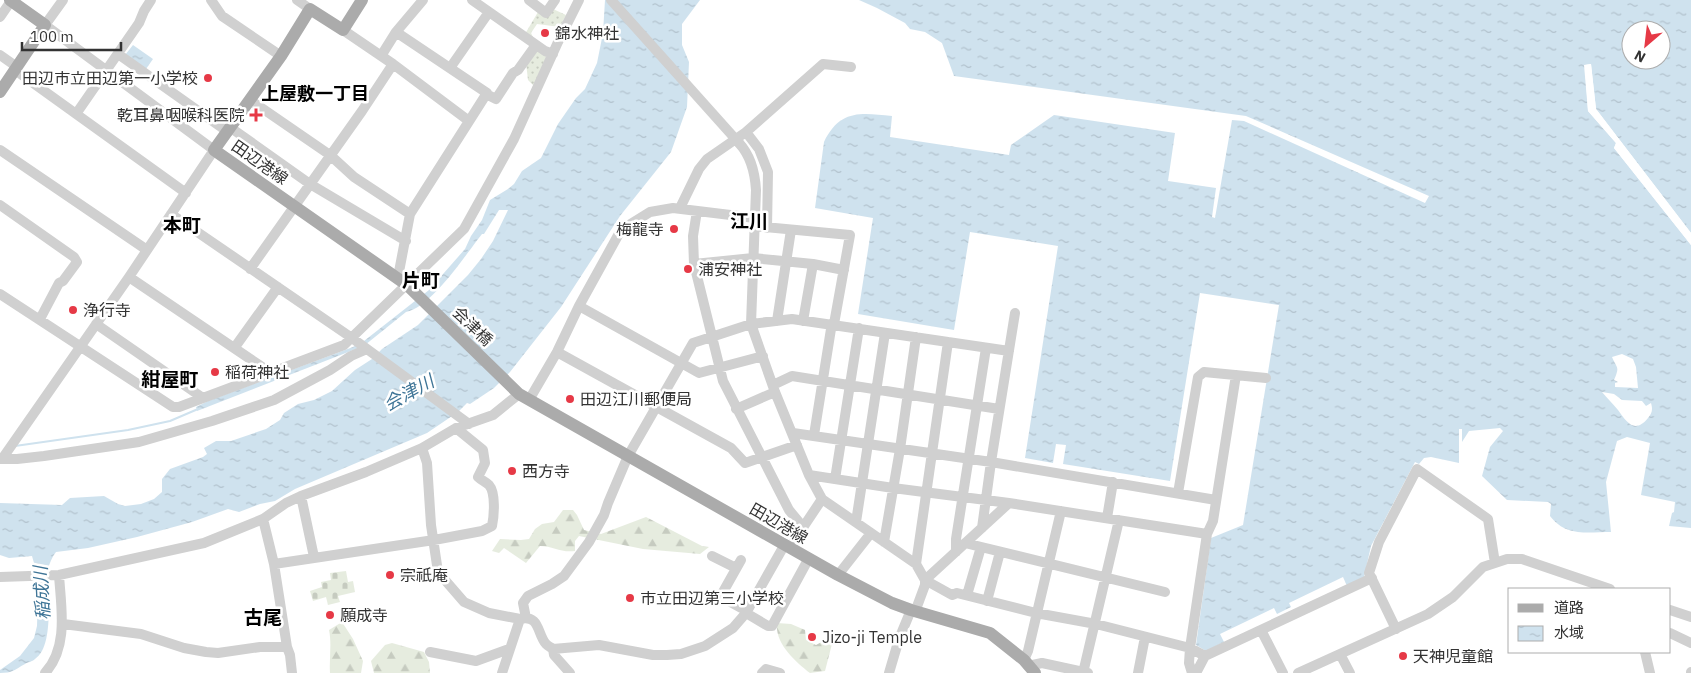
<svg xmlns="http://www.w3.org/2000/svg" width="1691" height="673" font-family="'IBM Plex Sans','Noto Sans JP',sans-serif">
<defs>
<pattern id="forest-firs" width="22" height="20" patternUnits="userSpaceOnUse" patternTransform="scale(1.25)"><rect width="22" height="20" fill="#e6ecdf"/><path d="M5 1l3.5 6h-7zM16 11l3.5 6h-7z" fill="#c6cbc0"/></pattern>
<pattern id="cemetery-stones" width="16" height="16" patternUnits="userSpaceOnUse" patternTransform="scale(1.25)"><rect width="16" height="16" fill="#e6ecdf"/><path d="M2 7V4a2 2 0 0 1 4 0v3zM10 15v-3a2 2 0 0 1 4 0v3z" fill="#c6cbc0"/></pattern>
<pattern id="park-dots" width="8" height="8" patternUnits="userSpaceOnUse" patternTransform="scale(1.25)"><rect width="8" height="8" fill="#e6ecdf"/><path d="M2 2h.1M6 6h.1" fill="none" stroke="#c6cbc0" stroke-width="1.8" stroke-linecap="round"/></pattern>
<pattern id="water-ripples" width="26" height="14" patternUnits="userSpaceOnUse" patternTransform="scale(1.25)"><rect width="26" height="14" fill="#cfe2ee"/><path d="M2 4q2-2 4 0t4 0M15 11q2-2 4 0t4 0" fill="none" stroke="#b2c2cd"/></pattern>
</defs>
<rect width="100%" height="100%" fill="#fff"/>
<path fill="url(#forest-firs)" d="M 563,510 L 573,510 L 577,515 L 584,530 L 601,534 L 646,517 L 702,546 L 709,547 L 700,554 L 643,549 L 579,536 L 575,541 L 575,551 C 561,553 553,546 540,546 L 526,563 L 504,548 L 499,553 L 492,551 L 500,539 L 521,540 L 529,539 L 535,529 L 542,524 L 554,522 Z
M 342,622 L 353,639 L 363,661 L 361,673 L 330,673 C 329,659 332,644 329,630 Z
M 777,623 L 791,624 L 805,630 L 806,640 L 816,645 L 827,639 L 833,640 L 825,671 L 810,673 C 795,661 775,644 777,623 Z
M 392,643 L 424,652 L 429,662 L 430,673 L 374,673 L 371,661 L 385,645 Z"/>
<path fill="url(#cemetery-stones)" d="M 346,571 L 348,582 L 353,581 L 355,592 L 338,596 L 340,602 L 328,605 L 326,597 L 313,601 L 310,591 L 322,587 L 321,582 L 331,580 L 330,573 Z"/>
<path fill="url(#park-dots)" d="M 553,9 L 566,15 L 560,27 L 537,24 L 531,33 L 534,39 L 525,34 L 538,12 Z
M 537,49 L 547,55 L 534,86 L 528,80 L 526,63 Z"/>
<path fill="url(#water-ripples)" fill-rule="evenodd" d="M 605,0 L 700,0 L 682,24 L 682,45 L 689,62 L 687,107 L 671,152 L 620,216 L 561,307 L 510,372 L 494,388 L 470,404 L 467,403 L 458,412 L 427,433 L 295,489 L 275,501 L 260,504 L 239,512 L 228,509 L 192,522 L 137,537 L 88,548 L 56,552 C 52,557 49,564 48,570 C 47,591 55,646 35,659 C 32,662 28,662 25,664 C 14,670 13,673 0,673 L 0,670 L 20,656 L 34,638 L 37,626 L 38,594 L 33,580 L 36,570 L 32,556 L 9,558 L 0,555 L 0,503 L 62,505 L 70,498 L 104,496 L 118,504 L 125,506 L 141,504 L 154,499 L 162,492 L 162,479 L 170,469 L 203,457 L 207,454 L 204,448 L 216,441 L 231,441 L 266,429 L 280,420 L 284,413 L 298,404 L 314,400 L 332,391 L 355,370 L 372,359 L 382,349 L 418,325 L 468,275 L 481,259 L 493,241 L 508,210 L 499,210 L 484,234 L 482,234 C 466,254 431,308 406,312 L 365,345 L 356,349 L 197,411 L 196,407 L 208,401 L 353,347 L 364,341 L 429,290 L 465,249 L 471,236 L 482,220 L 490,200 L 508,189 L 514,184 L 522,171 L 541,158 L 558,124 L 576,98 L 585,89 L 597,63 L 603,33 Z
M 859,0 L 1691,0 L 1691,233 L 1596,109 L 1591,64 L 1585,65 L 1588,111 L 1616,143 L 1614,148 L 1691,245 L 1691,528 L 1669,526 L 1672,513 L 1674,512 L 1675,502 L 1641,495 L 1650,443 L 1627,437 L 1617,441 L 1606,482 L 1611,532 C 1587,532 1566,537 1550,516 L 1551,504 L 1548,502 L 1507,500 L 1482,476 L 1490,447 L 1503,431 L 1500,428 L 1469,431 L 1462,442 L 1462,429 L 1459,429 L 1459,463 L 1431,457 L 1424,458 L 1419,464 L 1415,462 L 1371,546 L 1364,577 L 1347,586 L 1343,577 L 1289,603 L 1291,607 L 1277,614 L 1274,608 L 1220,634 L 1224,642 L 1206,651 L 1196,645 L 1211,538 L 1243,525 L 1279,305 L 1200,293 L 1170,481 L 1063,464 L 1066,445 L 1056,444 L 1053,463 L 1025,458 L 1058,246 L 970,232 L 954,330 L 858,314 L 873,218 L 815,208 L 824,142 C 840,109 861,113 892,116 L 890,137 L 1009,155 L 1011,145 L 1054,115 L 1175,133 L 1168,181 L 1216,188 L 1212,217 L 1215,218 L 1232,120 L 1244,121 L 1425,203 L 1429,196 L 1246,116 L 954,76 L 942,43 L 925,32 L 910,29 L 905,23 L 877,8 ZM 1631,30 L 1661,30 L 1661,60 L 1631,60 ZM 1622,354 L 1633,359 L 1636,367 L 1638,388 L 1615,387 L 1615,383 L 1618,382 L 1614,380 C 1620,366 1617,369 1612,357 ZM 1602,392 L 1614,394 L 1622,400 L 1642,401 L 1646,406 L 1651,403 C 1653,410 1652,413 1648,418 C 1635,434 1627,423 1618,410 C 1613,404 1607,398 1602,392 Z
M 133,45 L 153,59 L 146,69 L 125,55 Z"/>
<path fill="#fff" d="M 1591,64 L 1596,109 L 1691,233 L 1691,236 L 1618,143 L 1617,147 L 1691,241 L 1691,245 L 1614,148 L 1616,143 L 1588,111 L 1584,65 Z"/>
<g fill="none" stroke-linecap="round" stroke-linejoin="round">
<path stroke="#cfe2ee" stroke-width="2" d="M 15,446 L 128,430 L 170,421 L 198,409"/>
<path stroke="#d0d0d0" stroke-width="10" d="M 211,0 L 222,16 L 281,56
M 297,0 L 310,9
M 472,0 L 545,51 L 553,54
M 529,0 L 546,13 L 555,0
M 0,17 L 11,1
M 343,30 L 393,64 L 469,121
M 396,32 L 487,93 L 410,214 L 398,277
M 118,54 L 228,132
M 0,55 L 17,67
M 381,56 L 396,32 L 423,0
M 450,68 L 489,12
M 15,70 L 186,193
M 486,94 L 496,99 L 513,73 L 518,70 L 536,45
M 250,100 L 330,155 L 354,177 L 410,214
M 76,114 L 139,23 L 144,11 L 151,0
M 231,128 L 310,184 L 406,241
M 746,132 L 823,64 L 851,67
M 739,143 C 751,156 755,173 756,190 L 751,324 L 775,392 L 809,475 L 822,499 L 916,564 L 925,580 L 925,585 L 915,612
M 0,150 L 147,250
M 0,205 L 74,257 L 77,262 L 63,281 L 59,283 L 40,319
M 680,208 L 699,169 L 707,159 L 746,132 L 759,149 L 768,172 L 767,228
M 697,211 L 693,236 L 694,264 L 723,381 L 789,510 L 803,527
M 171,214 L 352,338 L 469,424
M 755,226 L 850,235 L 834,324 L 831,329 L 814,435
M 694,264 L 753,258 L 813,264 L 844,270
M 250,269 L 362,111 L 393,64
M 129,277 L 271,373
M 0,294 L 173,407 L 179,407 L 344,345 L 464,229 L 514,139 L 558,42 L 579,0
M 579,306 L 699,373 L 763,356
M 777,321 L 791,230
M 803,321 L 813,264
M 96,324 L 203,398
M 235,347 L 278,287
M 557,352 L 731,448 L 745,463 L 797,445
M 773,385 L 792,376 L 999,409
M 529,400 L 557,352 L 579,306 L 621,230 L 650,212 L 673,208 L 755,218
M 736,409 L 775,392
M 793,433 L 991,462 L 1216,500
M 422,448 L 427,463 L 431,525 L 438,572 L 464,602 L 489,613 L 520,619
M 0,459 L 17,459 L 44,456 L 139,442 L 212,421 L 274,400 L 330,370 L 351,356 L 367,349
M 2,459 L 129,277 L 214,150 L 45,25 L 63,0
M 809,475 L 893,488 L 1009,503 L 1207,534
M 835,479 L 859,328
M 1178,493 L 1198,377 L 1204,372 L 1266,378
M 301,496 L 314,557
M 1009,503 L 925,580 L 952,595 L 957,593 L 1036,613 L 1096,624 L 1190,648 L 1205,656
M 1107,518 L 1113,482
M 856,522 L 885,333
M 982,528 L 991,462 L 1015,313
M 884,542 L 900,449 L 916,337
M 965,543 L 1165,592
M 790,547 L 822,499
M 956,552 L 956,539 L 986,348
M 712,556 L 736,568
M 741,560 L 723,592 L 723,596 L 727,600 L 747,611
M 274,564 L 434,540 L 482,531 L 492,526 C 494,516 496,493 489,485 C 486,482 481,480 478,477 L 485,463 L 483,450 L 456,428
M 916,564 L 948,342
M 838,575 L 871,533
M 0,577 L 59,575 L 204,543 L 263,519 L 286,503 L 301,496 L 366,472 L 422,448 L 456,428 L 493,415 L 519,394
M 967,595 L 981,547
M 987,601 L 1000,552
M 1670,610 L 1691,617
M 746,613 L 768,626 L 772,626 L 809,558
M 526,618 L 523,603 L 528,596 L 552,584 L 564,576 L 589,542 L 604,515 L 608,503 L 628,456 L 693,343 L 751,324 L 792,319 L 1009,351
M 63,624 L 141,634 L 184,648 L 206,652 L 218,653 L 260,647 L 287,647 L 274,564 L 263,519
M 1396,629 L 1369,573 L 1379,542 L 1417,469 L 1488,519 L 1495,563
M 1261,630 L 1283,673
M 1670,633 L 1691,643
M 287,647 L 290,655 L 292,673
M 553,649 L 599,645 L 653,655 L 667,655 L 681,654 L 705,646 L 733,628 L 746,613 L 785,544
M 430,652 L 476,661 L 509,649
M 1645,652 L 1650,673
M 1340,654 L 1350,673
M 1024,660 L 1028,651 L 1061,511
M 1028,666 L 1042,663 L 1088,673
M 45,673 C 69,647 61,607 59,575
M 502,673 L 520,619 C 540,614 537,634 546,644 C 548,646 550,647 553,649 L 554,655 L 570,673
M 762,673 L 766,669 L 780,673
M 889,673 L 899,639 L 911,610
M 1083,673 L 1119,520
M 1138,673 L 1145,637
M 1192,673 L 1189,663 L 1190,648 L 1207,534 L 1213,521 L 1236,375
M 1196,673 L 1205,656 L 1372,578
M 1298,673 L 1428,614 L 1453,597 L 1483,567 L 1507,559 L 1522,559 L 1610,589
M 1691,673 L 1691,672"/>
<path stroke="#ababab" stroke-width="12" d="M 362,0 L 343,30 L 310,9 L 281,56 L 214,150 L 407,285 L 519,394 L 838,575 L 892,603 L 911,610 L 990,633 L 1024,660 L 1035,673
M 0,92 L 45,25 L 10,0"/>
<path stroke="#d0d0d0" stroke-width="10" d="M 611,0 L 739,143"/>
</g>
<g fill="#e63946" stroke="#fff" stroke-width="2">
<circle cx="545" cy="33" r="5"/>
<circle cx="208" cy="78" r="5"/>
<path d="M253.5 107.5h5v5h5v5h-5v5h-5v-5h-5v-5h5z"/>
<circle cx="674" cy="229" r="5"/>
<circle cx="688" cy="269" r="5"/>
<circle cx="73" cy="310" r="5"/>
<circle cx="215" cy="372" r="5"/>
<circle cx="570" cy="399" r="5"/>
<circle cx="512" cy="471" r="5"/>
<circle cx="390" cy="575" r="5"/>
<circle cx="630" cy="598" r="5"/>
<circle cx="330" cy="615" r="5"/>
<circle cx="812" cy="637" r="5"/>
<circle cx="1403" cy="656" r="5"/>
</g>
<g text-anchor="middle" stroke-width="5" stroke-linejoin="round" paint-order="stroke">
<g font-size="16" fill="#333" stroke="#fff" text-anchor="start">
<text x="555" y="39">錦水神社</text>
<text x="198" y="84" text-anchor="end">田辺市立田辺第一小学校</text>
<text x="245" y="121" text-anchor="end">乾耳鼻咽喉科医院</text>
<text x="664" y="235" text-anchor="end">梅龍寺</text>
<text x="698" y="275">浦安神社</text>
<text x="83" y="316">浄行寺</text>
<text x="225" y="378">稲荷神社</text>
<text x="580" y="405">田辺江川郵便局</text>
<text x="522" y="477">西方寺</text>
<text x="400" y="581">宗祇庵</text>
<text x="640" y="604">市立田辺第三小学校</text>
<text x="340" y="621">願成寺</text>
<text x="822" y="643">Jizo-ji Temple</text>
<text x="1413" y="662">天神児童館</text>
</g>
<g font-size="16" fill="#333" stroke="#fff">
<text transform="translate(260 162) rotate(35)" y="6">田辺港線</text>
<text transform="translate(473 326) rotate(44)" y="6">会津橋</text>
<text transform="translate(779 523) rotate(30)" y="6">田辺港線</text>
</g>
<g font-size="18" font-weight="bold" fill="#000" stroke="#fff">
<text x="315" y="100">上屋敷一丁目</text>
</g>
<g font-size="18" font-style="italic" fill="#3f7597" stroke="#fff">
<text transform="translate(409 393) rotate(-29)" y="6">会津川</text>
<text transform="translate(42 593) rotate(-93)" y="6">稲成川</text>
</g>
<g font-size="19" font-weight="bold" fill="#000" stroke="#fff">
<text x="749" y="228">江川</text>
<text x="182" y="232">本町</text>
<text x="421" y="287">片町</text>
<text x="170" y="386">紺屋町</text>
<text x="263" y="624">古尾</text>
</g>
</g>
<rect x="1508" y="588" width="162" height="65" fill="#ffffff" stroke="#adadad"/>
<rect x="1518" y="604" width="25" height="8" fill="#ababab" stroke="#adadad"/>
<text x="1554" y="613" font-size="15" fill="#333333">道路</text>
<rect x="1518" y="626" width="25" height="15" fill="url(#water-ripples)" stroke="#adadad"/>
<text x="1554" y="638" font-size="15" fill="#333333">水域</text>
<g transform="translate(1646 45) rotate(208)"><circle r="24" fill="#ffffff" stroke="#adadad"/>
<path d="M0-4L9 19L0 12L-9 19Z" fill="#e63946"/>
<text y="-8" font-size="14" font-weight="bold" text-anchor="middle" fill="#333333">N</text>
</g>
<path d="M22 42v8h99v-8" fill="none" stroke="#333333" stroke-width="2.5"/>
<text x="30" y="42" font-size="15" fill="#333333" stroke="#ffffff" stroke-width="4" paint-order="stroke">100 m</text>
</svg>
